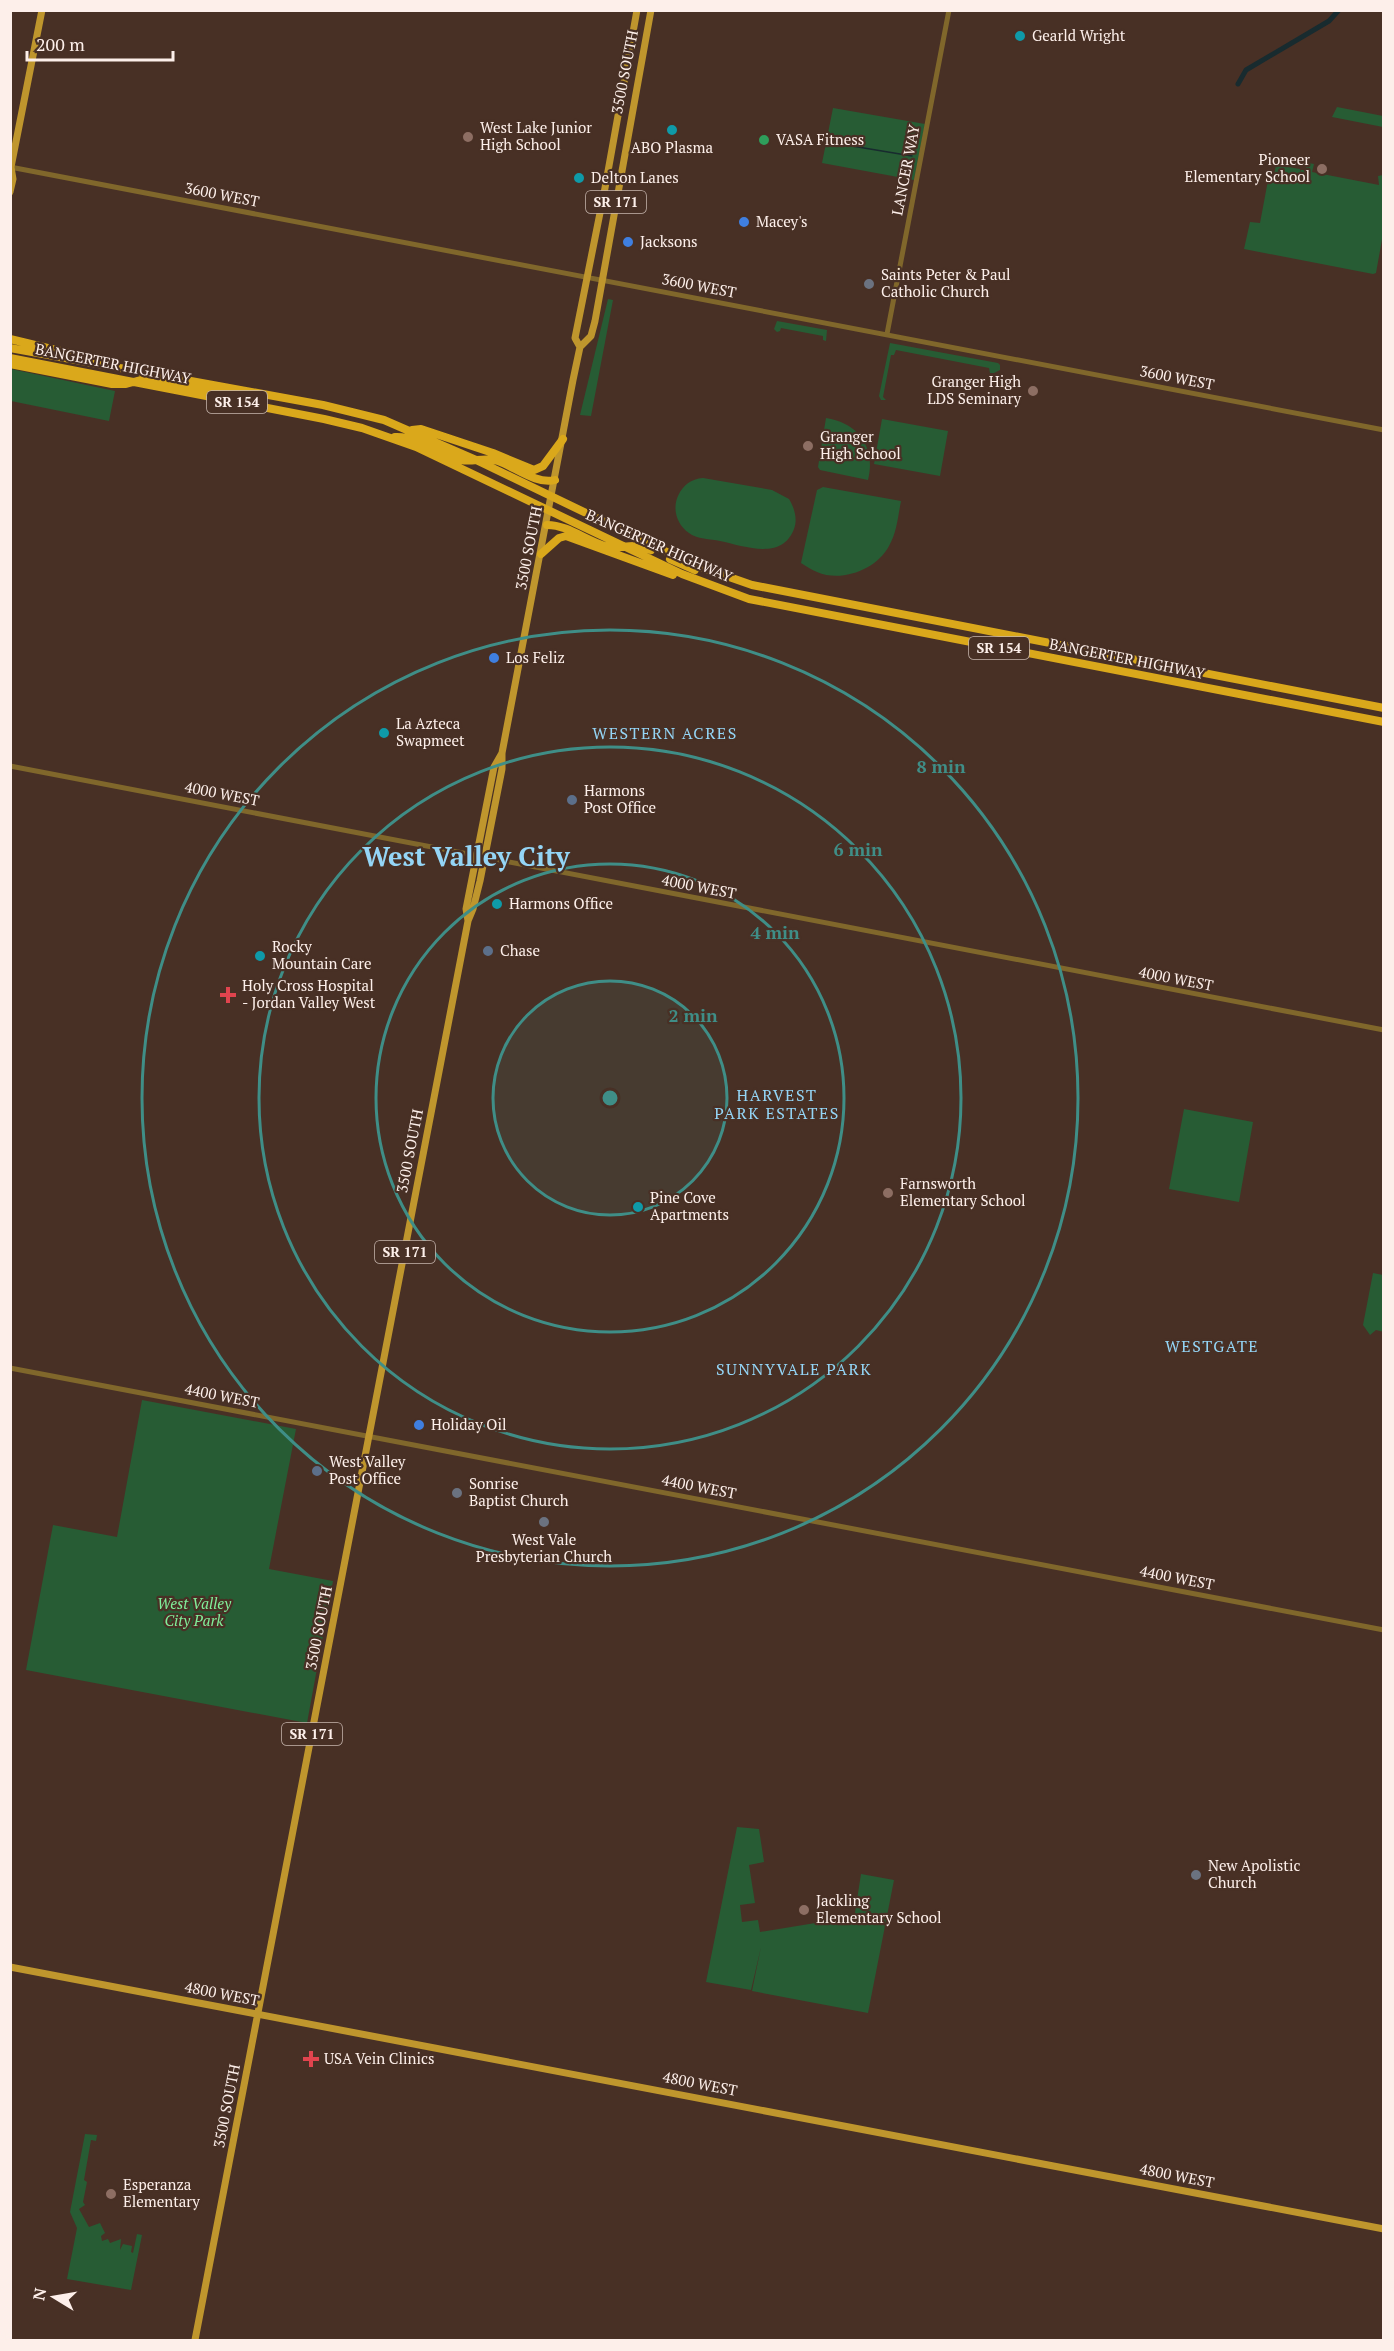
<svg xmlns="http://www.w3.org/2000/svg" width="1394" height="2351" font-family="'PT Serif',serif">
<rect width="100%" height="100%" fill="#483025"/>
<path fill="#275c34" d="M 1337,107 L 1383,116 L 1383,127 L 1332,117 Z
M 833,108 L 925,124 L 914,180 L 822,163 Z
M 1308,163 L 1314,164 L 1312,172 L 1379,185 L 1378,176 L 1383,175 L 1383,234 L 1376,273 L 1373,274 L 1244,249 L 1250,222 L 1260,223 L 1269,175 L 1274,175 L 1276,165 L 1300,169 L 1301,173 L 1301,170 L 1305,170 Z
M 608,299 L 613,300 L 591,416 L 580,415 Z
M 777,321 L 827,330 L 826,341 L 823,340 L 823,336 L 781,328 L 780,331 L 777,332 L 774,329 Z
M 890,343 L 998,363 L 1000,365 L 1000,370 L 994,373 L 990,373 L 989,368 L 896,350 L 894,355 L 891,355 L 883,397 L 886,400 L 881,400 L 879,396 Z
M 11,369 L 115,391 L 109,421 L 11,401 Z
M 826,418 C 859,423 876,448 868,480 L 820,470 L 818,467 Z
M 882,419 L 948,431 L 940,476 L 874,464 Z
M 703,478 L 772,490 L 789,499 C 794,507 798,519 794,529 C 782,561 744,546 720,541 C 711,539 696,539 689,533 C 677,525 672,509 678,496 C 683,485 691,479 703,478 Z
M 823,487 L 901,501 C 898,516 897,532 889,546 C 877,569 842,583 817,572 C 812,570 806,566 801,563 L 817,490 Z
M 1184,1109 L 1253,1122 L 1239,1202 L 1169,1189 Z
M 1373,1273 L 1383,1275 L 1384,1332 L 1376,1330 L 1370,1335 L 1363,1325 Z
M 142,1400 L 296,1429 L 269,1569 L 333,1581 L 307,1723 L 26,1670 L 53,1525 L 117,1537 Z
M 737,1827 L 759,1829 L 764,1862 L 749,1865 L 755,1903 L 740,1905 L 742,1922 L 758,1920 L 760,1932 L 852,1917 L 854,1919 L 861,1874 L 894,1880 L 868,2013 L 752,1991 L 761,1947 L 751,1990 L 706,1982 Z
M 85,2134 L 97,2135 L 96,2141 L 91,2140 L 84,2180 L 87,2182 L 83,2202 L 85,2205 L 79,2209 L 89,2227 L 100,2223 L 105,2233 L 101,2236 L 102,2241 L 108,2239 L 110,2243 L 121,2239 L 120,2250 L 123,2244 L 132,2246 L 131,2252 L 133,2253 L 137,2234 L 142,2235 L 131,2290 L 67,2279 L 77,2228 L 70,2212 Z"/>
<g fill="none" stroke-linecap="round" stroke-linejoin="round">
<path stroke="#182b2f" stroke-width="1.5" d="M 828,142 L 912,156"/>
<path stroke="#182b2f" stroke-width="5" d="M 1238,84 L 1246,70 L 1329,21 L 1339,10"/>
<path stroke="#80672b" stroke-width="5" d="M 10,167 L 1384,430
M 887,334 L 949,10
M 10,766 L 1384,1030
M 10,1368 L 1384,1630"/>
<path stroke="#bf962d" stroke-width="7" d="M 10,192 L 13,179 L 11,167 L 42,10
M 580,347 L 575,338 L 605,188 L 637,10
M 468,921 L 466,909 L 494,767 L 502,753
M 10,1967 L 1384,2229
M 195,2340 L 468,921 L 473,909 L 480,881 L 502,769 L 502,753 L 573,380 L 580,347 L 591,336 L 595,321 L 651,10"/>
<path stroke="#daa81b" stroke-width="8" d="M 10,339 L 81,356 L 86,360
M 10,348 L 323,405 L 384,420 L 476,460 L 692,564 L 752,585 L 1384,708
M 10,358 L 324,419 L 362,428 L 416,447 L 682,574 L 749,599 L 1384,722
M 10,364 L 112,384 L 126,384 L 148,378 L 215,391 L 219,390
M 412,430 L 421,429 L 493,453 L 534,470 L 543,466 L 563,439
M 395,437 C 417,436 436,451 456,459 C 470,464 484,456 498,461 C 515,467 537,485 555,480
M 547,525 C 568,525 585,540 605,546 C 621,551 631,541 651,550
M 541,554 L 559,538 L 566,536 L 673,575
M 670,559 L 695,570"/>
</g>
<circle cx="610" cy="1098" r="117" fill="#3f8e87" fill-opacity=".12"/>
<g fill="none" stroke="#3f8e87" stroke-width="3">
<circle cx="610" cy="1098" r="117"/>
<circle cx="610" cy="1098" r="234"/>
<circle cx="610" cy="1098" r="351"/>
<circle cx="610" cy="1098" r="468"/>
</g>
<g fill="#0f9aa8" stroke="#483025" stroke-width="2">
<circle cx="1020" cy="36" r="6"/>
<circle cx="672" cy="130" r="6"/>
<circle cx="579" cy="178" r="6"/>
<circle cx="384" cy="733" r="6"/>
<circle cx="497" cy="904" r="6"/>
<circle cx="260" cy="956" r="6"/>
<circle cx="638" cy="1207" r="6"/>
</g>
<g fill="#8d6e63" stroke="#483025" stroke-width="2">
<circle cx="468" cy="137" r="6"/>
<circle cx="1322" cy="169" r="6"/>
<circle cx="1033" cy="391" r="6"/>
<circle cx="808" cy="446" r="6"/>
<circle cx="888" cy="1193" r="6"/>
<circle cx="804" cy="1910" r="6"/>
<circle cx="111" cy="2194" r="6"/>
</g>
<circle fill="#2e9e5b" stroke="#483025" stroke-width="2" cx="764" cy="140" r="6"/>
<g fill="#3f7fe0" stroke="#483025" stroke-width="2">
<circle cx="744" cy="222" r="6"/>
<circle cx="628" cy="242" r="6"/>
<circle cx="494" cy="658" r="6"/>
<circle cx="419" cy="1425" r="6"/>
</g>
<g fill="#6b7280" stroke="#483025" stroke-width="2">
<circle cx="869" cy="284" r="6"/>
<circle cx="457" cy="1493" r="6"/>
<circle cx="544" cy="1522" r="6"/>
<circle cx="1196" cy="1875" r="6"/>
</g>
<g fill="#5c6f8a" stroke="#483025" stroke-width="2">
<circle cx="572" cy="800" r="6"/>
<circle cx="488" cy="951" r="6"/>
<circle cx="317" cy="1471" r="6"/>
</g>
<g fill="#e0444e" stroke="#483025" stroke-width="2">
<path d="M225 986h6v6h6v6h-6v6h-6v-6h-6v-6h6z"/>
<path d="M308 2050h6v6h6v6h-6v6h-6v-6h-6v-6h6z"/>
</g>
<g text-anchor="middle" stroke-width="4.5" stroke-linejoin="round" paint-order="stroke">
<g fill="#483025" stroke="#c7b6af" stroke-width="1.5">
<rect x="586" y="191" width="60" height="22" rx="4.5"/>
<rect x="207" y="391" width="60" height="22" rx="4.5"/>
<rect x="969" y="637" width="60" height="22" rx="4.5"/>
<rect x="375" y="1241" width="60" height="22" rx="4.5"/>
<rect x="282" y="1723" width="60" height="22" rx="4.5"/>
</g>
<g font-size="14" font-weight="bold" fill="#fdefea">
<text x="616" y="207">SR 171</text>
<text x="237" y="407">SR 154</text>
<text x="999" y="653">SR 154</text>
<text x="405" y="1257">SR 171</text>
<text x="312" y="1739">SR 171</text>
</g>
<g font-size="15" fill="#fdefea" stroke="#483025" text-anchor="start">
<text x="1032" y="41">Gearld Wright</text>
<text x="480" y="133">West Lake Junior<tspan x="480" dy="17">High School</tspan></text>
<text x="776" y="145">VASA Fitness</text>
<text x="672" y="153" text-anchor="middle">ABO Plasma</text>
<text x="1310" y="165" text-anchor="end">Pioneer<tspan x="1310" dy="17">Elementary School</tspan></text>
<text x="591" y="183">Delton Lanes</text>
<text x="756" y="227">Macey's</text>
<text x="640" y="247">Jacksons</text>
<text x="881" y="280">Saints Peter &amp; Paul<tspan x="881" dy="17">Catholic Church</tspan></text>
<text x="1021" y="387" text-anchor="end">Granger High<tspan x="1021" dy="17">LDS Seminary</tspan></text>
<text x="820" y="442">Granger<tspan x="820" dy="17">High School</tspan></text>
<text x="506" y="663">Los Feliz</text>
<text x="396" y="729">La Azteca<tspan x="396" dy="17">Swapmeet</tspan></text>
<text x="584" y="796">Harmons<tspan x="584" dy="17">Post Office</tspan></text>
<text x="509" y="909">Harmons Office</text>
<text x="272" y="952">Rocky<tspan x="272" dy="17">Mountain Care</tspan></text>
<text x="500" y="956">Chase</text>
<text x="242" y="991">Holy Cross Hospital<tspan x="242" dy="17">- Jordan Valley West</tspan></text>
<text x="900" y="1189">Farnsworth<tspan x="900" dy="17">Elementary School</tspan></text>
<text x="650" y="1203">Pine Cove<tspan x="650" dy="17">Apartments</tspan></text>
<text x="431" y="1430">Holiday Oil</text>
<text x="329" y="1467">West Valley<tspan x="329" dy="17">Post Office</tspan></text>
<text x="469" y="1489">Sonrise<tspan x="469" dy="17">Baptist Church</tspan></text>
<text x="544" y="1545" text-anchor="middle">West Vale<tspan x="544" dy="17">Presbyterian Church</tspan></text>
<text x="1208" y="1871">New Apolistic<tspan x="1208" dy="17">Church</tspan></text>
<text x="816" y="1906">Jackling<tspan x="816" dy="17">Elementary School</tspan></text>
<text x="324" y="2064">USA Vein Clinics</text>
<text x="123" y="2190">Esperanza<tspan x="123" dy="17">Elementary</tspan></text>
</g>
<g font-size="15" fill="#fdefea" stroke="#483025">
<text transform="translate(625 72) rotate(-79)" y="5">3500 SOUTH</text>
<text transform="translate(906 170) rotate(-79)" y="5">LANCER WAY</text>
<text transform="translate(222 195) rotate(11)" y="5">3600 WEST</text>
<text transform="translate(699 286) rotate(11)" y="5">3600 WEST</text>
<text transform="translate(113 364) rotate(11)" y="5">BANGERTER HIGHWAY</text>
<text transform="translate(1177 378) rotate(11)" y="5">3600 WEST</text>
<text transform="translate(659 546) rotate(24)" y="5">BANGERTER HIGHWAY</text>
<text transform="translate(529 548) rotate(-79)" y="5">3500 SOUTH</text>
<text transform="translate(1127 659) rotate(11)" y="5">BANGERTER HIGHWAY</text>
<text transform="translate(222 794) rotate(11)" y="5">4000 WEST</text>
<text transform="translate(699 887) rotate(11)" y="5">4000 WEST</text>
<text transform="translate(1176 979) rotate(11)" y="5">4000 WEST</text>
<text transform="translate(410 1151) rotate(-79)" y="5">3500 SOUTH</text>
<text transform="translate(222 1396) rotate(11)" y="5">4400 WEST</text>
<text transform="translate(699 1487) rotate(11)" y="5">4400 WEST</text>
<text transform="translate(1177 1578) rotate(11)" y="5">4400 WEST</text>
<text transform="translate(319 1628) rotate(-79)" y="5">3500 SOUTH</text>
<text transform="translate(222 1994) rotate(11)" y="5">4800 WEST</text>
<text transform="translate(700 2084) rotate(11)" y="5">4800 WEST</text>
<text transform="translate(227 2106) rotate(-79)" y="5">3500 SOUTH</text>
<text transform="translate(1177 2176) rotate(11)" y="5">4800 WEST</text>
</g>
<g font-size="15" font-style="italic" fill="#80ef9a" stroke="#483025">
<text x="194" y="1609">West Valley<tspan x="194" dy="17">City Park</tspan></text>
</g>
<g font-size="16" letter-spacing="1.5" fill="#94d5f6" stroke="#483025">
<text x="665" y="739">WESTERN ACRES</text>
<text x="777" y="1101">HARVEST<tspan x="777" dy="18">PARK ESTATES</tspan></text>
<text x="1212" y="1352">WESTGATE</text>
<text x="794" y="1375">SUNNYVALE PARK</text>
</g>
<g font-size="27" font-weight="bold" fill="#94d5f6" stroke="#483025">
<text x="466" y="866">West Valley City</text>
</g>
</g>
<circle cx="610" cy="1098" r="9" fill="#3f8e87" stroke="#483025" stroke-width="3"/>
<g font-size="18" text-anchor="middle" font-weight="bold" fill="#3f8e87" stroke="#483025" stroke-width="4.5" stroke-linejoin="round" paint-order="stroke">
<text x="941" y="773">8 min</text>
<text x="858" y="856">6 min</text>
<text x="775" y="939">4 min</text>
<text x="693" y="1022">2 min</text>
</g>
<rect width="1394" height="2351" fill="none" stroke="#fdefea" stroke-width="24"/>
<g transform="translate(54 2297) rotate(281)" stroke="#483025" stroke-width="4.5" paint-order="stroke">
<path d="M0-4.5L10 22L0 15L-10 22Z" fill="#fdefea"/>
<text y="-9" font-size="16" font-weight="bold" text-anchor="middle" fill="#fdefea">N</text>
</g>
<path d="M27 51v9h146v-9" fill="none" stroke="#fdefea" stroke-width="3"/>
<text x="36" y="51" font-size="18" fill="#fdefea" stroke="#483025" stroke-width="4.5" paint-order="stroke">200 m</text>
</svg>
